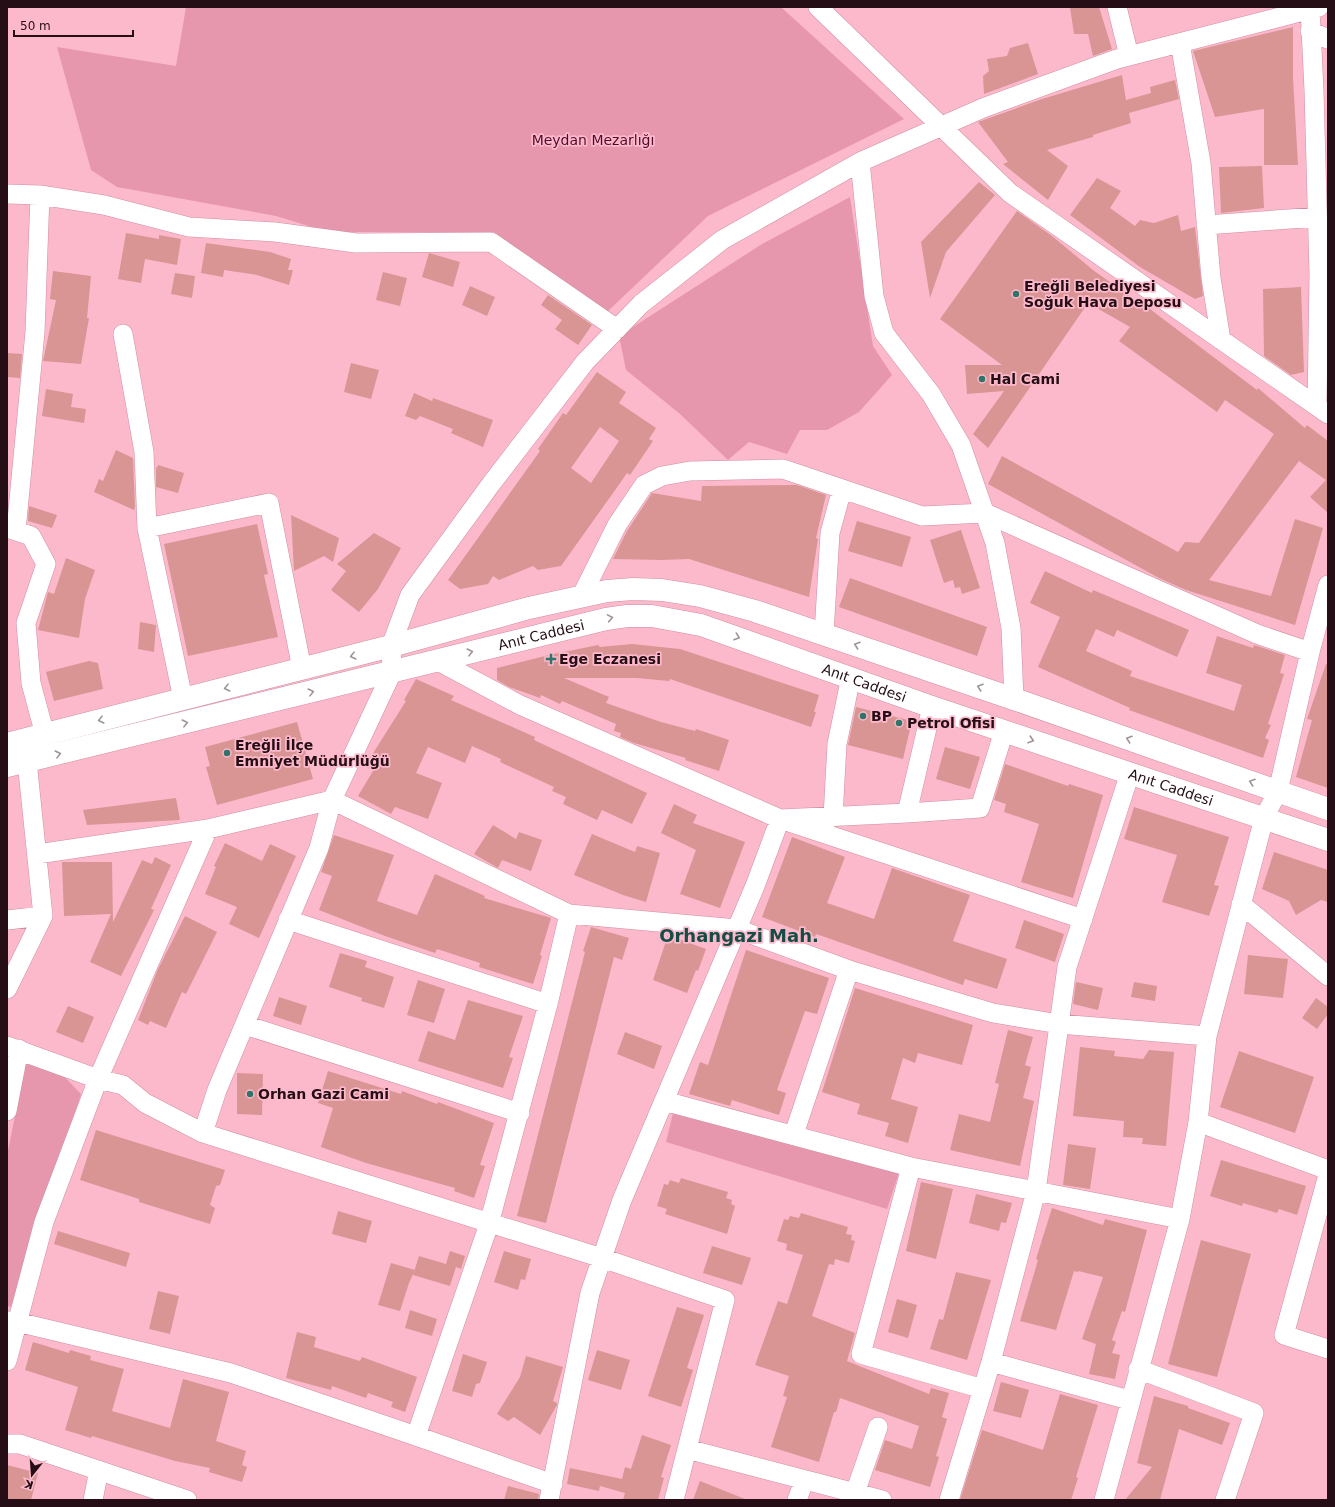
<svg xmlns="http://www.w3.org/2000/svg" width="1335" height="1507" font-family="'DejaVu Sans',sans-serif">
<rect width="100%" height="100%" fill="#fdb9cc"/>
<path fill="#e697ae" d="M 186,7 L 781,7 L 904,119 L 708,216 L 606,313 L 494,232 L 328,232 L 276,216 L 117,187 L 91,170 L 57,47 L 176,66 Z
M 850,197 L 873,346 L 892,375 L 859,412 L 827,430 L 800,430 L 787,454 L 749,442 L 728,460 L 680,414 L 626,370 L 619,336 L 762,244 Z
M 26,1063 L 56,1068 L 81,1094 L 11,1307 L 7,1306 L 7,1155 Z
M 673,1113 L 900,1170 L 887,1209 L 666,1142 Z"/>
<path fill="#d89593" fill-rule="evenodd" d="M 1070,7 L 1099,7 L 1112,49 L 1093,56 L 1088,34 L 1074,34 Z
M 1293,27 L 1293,78 L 1298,165 L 1264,165 L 1264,109 L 1215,117 L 1193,51 Z
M 1028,43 L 1038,74 L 984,94 L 983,76 L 989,71 L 987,59 L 1007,56 L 1010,48 Z
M 1122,75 L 1126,100 L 1151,93 L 1150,87 L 1175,80 L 1179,99 L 1129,113 L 1131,123 L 1093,135 L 1093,137 L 1047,150 L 1068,166 L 1048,200 L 1003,164 L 1008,162 L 978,122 L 1042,99 Z
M 1262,166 L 1264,208 L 1221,213 L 1219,167 Z
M 1097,178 L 1121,191 L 1110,208 L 1135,226 L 1140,220 L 1154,223 L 1178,215 L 1181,231 L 1195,227 L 1203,296 L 1195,299 L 1140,267 L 1070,215 Z
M 979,182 L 995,195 L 946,252 L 930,298 L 921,242 Z
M 1017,211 L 1052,236 L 1093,270 L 1145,307 L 1146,306 L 1257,390 L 1258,388 L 1305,428 L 1307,425 L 1328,441 L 1328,513 L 1310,497 L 1326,480 L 1299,461 L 1209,580 L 1271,596 L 1295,519 L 1323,528 L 1295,625 L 1186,590 L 1159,578 L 988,484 L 1002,456 L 1178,552 L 1185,542 L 1199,543 L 1274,434 L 1225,400 L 1217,412 L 1119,341 L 1130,327 L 1088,303 L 988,448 L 973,434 L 1004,391 L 967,394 L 965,365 L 1002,365 L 940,319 Z
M 126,233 L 159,239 L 159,235 L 181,239 L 177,265 L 145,259 L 141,283 L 118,279 Z
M 206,243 L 270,252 L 291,259 L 288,270 L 293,270 L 289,285 L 257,275 L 224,270 L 223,277 L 201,273 Z
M 429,253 L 460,262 L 453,287 L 422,277 Z
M 53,271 L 91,276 L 87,318 L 89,318 L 81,364 L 43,361 L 56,300 L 50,299 Z
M 383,272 L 407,278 L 400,306 L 376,300 Z
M 175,273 L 195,276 L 192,298 L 171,294 Z
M 470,286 L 495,297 L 487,316 L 462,305 Z
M 1301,287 L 1304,372 L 1291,375 L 1264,356 L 1263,289 Z
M 548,295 L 592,325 L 578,345 L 555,329 L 562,320 L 541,305 Z
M 7,353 L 22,354 L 20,378 L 7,377 Z
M 351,363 L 379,370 L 371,399 L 344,392 Z
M 597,372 L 626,392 L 619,403 L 656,428 L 649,439 L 653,441 L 630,475 L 627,473 L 618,486 L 561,566 L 538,570 L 533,566 L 499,580 L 493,576 L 488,584 L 460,589 L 448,580 L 540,451 L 538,449 L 563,413 L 566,415 ZM 600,427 L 619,441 L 591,483 L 571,468 Z
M 46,389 L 73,394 L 71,407 L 86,409 L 84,423 L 42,416 Z
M 414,393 L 432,401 L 433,398 L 493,420 L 483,447 L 451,433 L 453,429 L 420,416 L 416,420 L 405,416 Z
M 116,450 L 133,458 L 135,507 L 134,510 L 94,492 L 99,479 L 103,481 Z
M 158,465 L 184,473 L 178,493 L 156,487 L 156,467 L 157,468 Z
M 797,485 L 826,495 L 816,538 L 818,539 L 809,597 L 689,559 L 662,560 L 613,559 L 627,531 L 652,493 L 701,501 L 702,486 Z
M 29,506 L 57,515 L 52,528 L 28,521 Z
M 291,515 L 339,538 L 333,562 L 324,556 L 294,571 Z
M 857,521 L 911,537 L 902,567 L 848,551 Z
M 257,524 L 268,574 L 264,575 L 278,637 L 188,656 L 164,544 Z
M 961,530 L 980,588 L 962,594 L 960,587 L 955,588 L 953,580 L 944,583 L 930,540 Z
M 374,533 L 401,548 L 378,589 L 359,612 L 331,590 L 346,571 L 337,564 Z
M 66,558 L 95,570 L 85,599 L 79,638 L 38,630 L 48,592 L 54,594 Z
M 1045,571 L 1092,593 L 1093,590 L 1189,630 L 1177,657 L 1117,630 L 1114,637 L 1096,629 L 1086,651 L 1132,671 L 1130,676 L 1234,711 L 1242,685 L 1206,673 L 1217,636 L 1253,648 L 1254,645 L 1285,655 L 1280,673 L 1284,674 L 1268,724 L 1271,725 L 1265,738 L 1269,740 L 1263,758 L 1129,710 L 1130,708 L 1038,667 L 1060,617 L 1030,603 Z
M 850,578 L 987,627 L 977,656 L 839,607 Z
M 140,622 L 156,625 L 154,652 L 138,649 Z
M 632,644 L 680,649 L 819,695 L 814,712 L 816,712 L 811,727 L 670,679 L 669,681 L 637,678 L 564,678 L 609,697 L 606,703 L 661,722 L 695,731 L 696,729 L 729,740 L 719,771 L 685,760 L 686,758 L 634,743 L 620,737 L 621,733 L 614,731 L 616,724 L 562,701 L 560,704 L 541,695 L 540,698 L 509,687 L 497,680 L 497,668 L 549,655 L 598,645 L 600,647 Z
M 89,661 L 98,663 L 103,689 L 54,701 L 46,672 Z
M 1326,664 L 1328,664 L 1328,788 L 1296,777 L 1312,720 L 1307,719 Z
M 416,679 L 454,696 L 451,700 L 535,737 L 534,740 L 647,793 L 632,824 L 602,810 L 597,820 L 563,804 L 566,797 L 552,791 L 554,787 L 500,762 L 501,759 L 472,746 L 465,763 L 428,747 L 416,773 L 442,783 L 428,819 L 395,807 L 391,814 L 358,796 L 373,771 L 365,766 L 406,701 L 404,700 Z
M 856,707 L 912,721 L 903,759 L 848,745 Z
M 297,722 L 313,779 L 217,805 L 206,767 L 210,766 L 205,747 Z
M 945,747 L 980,757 L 970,789 L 936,779 Z
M 1005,764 L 1068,786 L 1069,784 L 1103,795 L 1073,898 L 1021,882 L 1039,824 L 1004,812 L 1006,804 L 994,800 Z
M 176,798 L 180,820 L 87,825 L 83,810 Z
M 674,804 L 697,815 L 693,823 L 745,842 L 720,908 L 680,894 L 696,850 L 661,833 Z
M 1134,807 L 1229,837 L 1214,885 L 1219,886 L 1209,916 L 1162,902 L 1177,855 L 1124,839 Z
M 493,825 L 516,839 L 519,832 L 542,840 L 531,871 L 502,860 L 498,868 L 474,854 Z
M 592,834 L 635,852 L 637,846 L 660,853 L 646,902 L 623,895 L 574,875 Z
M 334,835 L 394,855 L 377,901 L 417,915 L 435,874 L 485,896 L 484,898 L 551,918 L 540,955 L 542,956 L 533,984 L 479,967 L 480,963 L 437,949 L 435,953 L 385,936 L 319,910 L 332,876 L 321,872 Z
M 792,837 L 845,857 L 827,903 L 874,919 L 892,868 L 970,895 L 953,941 L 1007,959 L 997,989 L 965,979 L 963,985 L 816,934 L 815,937 L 762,917 Z
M 225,843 L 262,861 L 270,844 L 296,856 L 259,938 L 229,924 L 237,907 L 205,894 L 216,867 L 214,866 Z
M 1274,852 L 1328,870 L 1328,902 L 1321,900 L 1296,915 L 1289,901 L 1262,889 Z
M 155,857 L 171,865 L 151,909 L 154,910 L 121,976 L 90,962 L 111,914 L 64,916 L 62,862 L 112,862 L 113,922 L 142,860 L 152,864 Z
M 185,916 L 217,932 L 186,994 L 182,992 L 166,1028 L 150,1021 L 148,1025 L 138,1020 L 158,969 Z
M 1024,920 L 1064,934 L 1055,962 L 1015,948 Z
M 591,927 L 629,938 L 622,960 L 614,957 L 546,1223 L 517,1216 L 585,952 L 583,951 Z
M 668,935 L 706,949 L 698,971 L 696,970 L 687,993 L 653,980 Z
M 746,950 L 829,978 L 817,1014 L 805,1011 L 777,1090 L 786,1093 L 779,1115 L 732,1100 L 730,1106 L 689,1094 L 700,1062 L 708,1065 Z
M 340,953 L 367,961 L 365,967 L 394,977 L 384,1008 L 361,1001 L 362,998 L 329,987 Z
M 1248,955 L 1288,959 L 1283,998 L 1244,994 Z
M 418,980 L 445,989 L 434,1023 L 407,1015 Z
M 1076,982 L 1103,988 L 1098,1010 L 1073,1004 Z
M 1134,982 L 1157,986 L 1155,1001 L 1131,997 Z
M 855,988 L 973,1025 L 962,1065 L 918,1053 L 915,1063 L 903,1058 L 891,1099 L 918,1107 L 908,1143 L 885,1136 L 889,1123 L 857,1114 L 860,1104 L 822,1092 Z
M 279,997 L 307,1006 L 301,1025 L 273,1016 Z
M 1316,998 L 1328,1007 L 1328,1014 L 1317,1029 L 1302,1018 Z
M 468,1000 L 523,1016 L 509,1057 L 513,1058 L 503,1088 L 418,1061 L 428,1031 L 455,1040 Z
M 68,1006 L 94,1017 L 83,1043 L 56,1032 Z
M 1008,1030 L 1033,1037 L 1025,1065 L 1031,1067 L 1023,1098 L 1034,1101 L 1020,1166 L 950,1150 L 959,1114 L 990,1122 L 999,1084 L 995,1083 Z
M 625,1032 L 662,1046 L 654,1069 L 617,1054 Z
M 1080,1047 L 1115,1051 L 1114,1056 L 1143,1059 L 1149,1050 L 1174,1052 L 1166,1146 L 1142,1144 L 1143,1138 L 1123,1137 L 1124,1121 L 1073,1116 Z
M 1239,1051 L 1314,1077 L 1295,1133 L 1220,1107 Z
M 328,1071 L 401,1094 L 402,1091 L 437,1104 L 438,1102 L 494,1123 L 480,1165 L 485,1166 L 474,1198 L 454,1191 L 455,1188 L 366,1163 L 321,1147 L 333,1108 L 318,1103 Z
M 237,1073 L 263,1074 L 262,1115 L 237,1114 Z
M 96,1130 L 225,1170 L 220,1185 L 216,1186 L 210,1205 L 215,1208 L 210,1224 L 139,1202 L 139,1199 L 80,1180 Z
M 1068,1144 L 1096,1148 L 1090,1189 L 1063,1185 Z
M 1221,1160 L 1306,1186 L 1297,1215 L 1279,1209 L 1277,1213 L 1243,1203 L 1242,1206 L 1210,1196 Z
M 681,1178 L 728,1192 L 726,1198 L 732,1200 L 731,1204 L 735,1206 L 727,1234 L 665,1214 L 667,1209 L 657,1206 L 664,1184 L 668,1185 L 670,1180 L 679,1183 Z
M 921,1182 L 953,1189 L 936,1259 L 906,1251 Z
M 976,1194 L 1012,1203 L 1006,1223 L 1001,1222 L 999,1231 L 969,1223 Z
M 1052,1208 L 1103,1225 L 1105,1219 L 1147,1230 L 1125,1312 L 1122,1311 L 1112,1340 L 1116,1342 L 1112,1353 L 1120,1355 L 1115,1379 L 1089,1374 L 1096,1344 L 1082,1339 L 1103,1277 L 1078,1271 L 1078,1272 L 1074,1271 L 1056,1330 L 1020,1321 L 1038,1260 L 1036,1259 Z
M 338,1211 L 372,1221 L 366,1243 L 332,1234 Z
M 801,1213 L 848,1227 L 846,1234 L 852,1235 L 851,1240 L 855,1241 L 849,1263 L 835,1259 L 834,1265 L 829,1264 L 812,1316 L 855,1333 L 847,1361 L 929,1394 L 931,1388 L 949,1393 L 942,1417 L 947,1419 L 936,1456 L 939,1457 L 930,1487 L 875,1470 L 885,1440 L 912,1449 L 919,1426 L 840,1398 L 836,1412 L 834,1412 L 819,1462 L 771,1447 L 787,1397 L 783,1396 L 789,1376 L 755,1365 L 778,1301 L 787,1304 L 803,1255 L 786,1250 L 787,1244 L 777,1241 L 784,1219 L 788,1220 L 790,1216 L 799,1218 Z
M 58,1231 L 130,1253 L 126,1267 L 54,1244 Z
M 1201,1240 L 1251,1254 L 1217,1377 L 1168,1364 Z
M 712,1246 L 751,1258 L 742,1285 L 703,1273 Z
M 450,1251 L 465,1256 L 461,1269 L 456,1267 L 450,1286 L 413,1275 L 419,1256 L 446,1264 Z
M 504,1251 L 531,1259 L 525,1280 L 521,1279 L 518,1290 L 494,1282 Z
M 391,1263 L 415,1270 L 409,1283 L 400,1311 L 378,1305 Z
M 956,1272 L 991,1280 L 967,1360 L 930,1349 L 939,1319 L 943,1320 Z
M 158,1291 L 179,1296 L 170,1334 L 149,1329 Z
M 897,1299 L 917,1305 L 908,1338 L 888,1332 Z
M 677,1307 L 704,1315 L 687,1368 L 693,1370 L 681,1407 L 648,1396 Z
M 410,1310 L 437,1319 L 432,1336 L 405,1328 Z
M 297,1332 L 316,1337 L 314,1347 L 360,1361 L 362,1357 L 417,1377 L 405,1412 L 391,1407 L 393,1402 L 368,1393 L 366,1398 L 332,1386 L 331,1390 L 286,1378 Z
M 33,1342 L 69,1353 L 70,1350 L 91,1356 L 90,1360 L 124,1369 L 112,1411 L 170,1428 L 183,1379 L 229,1392 L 216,1441 L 246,1451 L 242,1465 L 247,1467 L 242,1482 L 209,1472 L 210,1468 L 175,1461 L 92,1436 L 91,1438 L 65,1430 L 78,1387 L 25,1370 Z
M 597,1350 L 630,1360 L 621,1390 L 588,1380 Z
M 463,1354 L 487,1362 L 480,1383 L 476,1384 L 472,1397 L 452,1391 Z
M 526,1356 L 563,1367 L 553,1401 L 557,1403 L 557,1405 L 540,1435 L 514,1417 L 508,1421 L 497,1414 L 520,1377 Z
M 1001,1382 L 1029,1390 L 1021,1418 L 993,1411 Z
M 1060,1394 L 1098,1405 L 1076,1477 L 1078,1478 L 1071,1500 L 960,1500 L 982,1430 L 1043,1450 Z
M 1154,1396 L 1188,1406 L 1188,1408 L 1230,1423 L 1222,1445 L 1179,1429 L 1160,1500 L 1125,1500 L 1152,1467 L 1137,1463 Z
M 642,1435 L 671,1445 L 661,1477 L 664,1478 L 658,1500 L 623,1500 L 625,1493 L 600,1486 L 599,1491 L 567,1484 L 570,1468 L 622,1479 L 625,1467 L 631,1469 Z
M 7,1465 L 38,1473 L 31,1500 L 7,1500 Z
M 700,1481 L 745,1499 L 745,1500 L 693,1500 Z
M 508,1486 L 539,1494 L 538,1500 L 504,1500 Z"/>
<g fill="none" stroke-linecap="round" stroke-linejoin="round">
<g stroke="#cf8ea0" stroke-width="20">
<path id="minor" d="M 818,7 L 1010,193 L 1328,414
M 1117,7 L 1129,56
M 1310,7 L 1314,91 L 1319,274 L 1317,406
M 1310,31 L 1328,39
M 1180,43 L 1201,163 L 1211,278 L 1221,340
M 860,162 L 874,296 L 884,333 L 931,394 L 961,445 L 995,543 L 1011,628 L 1014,699
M 7,194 L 40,195 L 104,205 L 189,227 L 275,232 L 356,243 L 491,242 L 617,329
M 1206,225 L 1317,217
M 123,334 L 144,452 L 147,528
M 7,528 L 31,536 L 46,564 L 26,623 L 31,683 L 45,735
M 16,531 L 35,332 L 40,195
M 581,597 L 617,525 L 644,485 L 662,476 L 690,471 L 783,469 L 922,516 L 985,513 L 1257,634 L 1310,652
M 824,634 L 830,533 L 842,489
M 436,660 L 520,705 L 780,819 L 907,813 L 980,808 L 1004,731
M 183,699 L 147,528 L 269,503 L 302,669
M 907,813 L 932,707
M 833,817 L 837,744 L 851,677
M 37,854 L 208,829 L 332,800 L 569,914 L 737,929 L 849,970
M 1241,904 L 1328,976
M 7,920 L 43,916
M 288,920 L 548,1004
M 7,989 L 43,916 L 27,761
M 245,1025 L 520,1113
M 7,1046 L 98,1079 L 123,1085 L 145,1103 L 203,1133 L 602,1258 L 725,1300 L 674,1500
M 664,1101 L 911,1167 L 1180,1219
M 7,1111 L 19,1049
M 1198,1122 L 1328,1170
M 203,1133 L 217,1090 L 319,848 L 332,800 L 392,672 L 391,646 L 410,595 L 491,484 L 585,362 L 641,304 L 722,240 L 860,162 L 983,108 L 1117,59 L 1319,7
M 794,1134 L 849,970 L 993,1013 L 1059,1024 L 1207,1036
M 911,1167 L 861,1354 L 983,1389
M 1328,1175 L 1284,1335 L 1328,1349
M 7,1321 L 17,1322 L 231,1373 L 416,1436
M 7,1361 L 44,1222 L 98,1079 L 208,829
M 991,1362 L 1129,1400
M 1138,1369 L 1254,1413 L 1225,1500
M 7,1444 L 20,1444 L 187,1500
M 687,1449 L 882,1500
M 553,1484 L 416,1436 L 489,1224 L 548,1004 L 569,914
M 855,1493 L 878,1427
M 93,1500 L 99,1470
M 549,1500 L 590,1293 L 622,1200 L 755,886 L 780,819 L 1083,919
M 797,1500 L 804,1481
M 949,1500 L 991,1362 L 1036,1191 L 1067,967 L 1130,773
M 1104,1500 L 1180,1219 L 1198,1122 L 1207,1036 L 1264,818 L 1278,791 L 1310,652 L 1328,585"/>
</g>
<g stroke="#cf8ea0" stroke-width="23">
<g id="major">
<path d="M 7,744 L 391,646 L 529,608 L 607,591 L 633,589 L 662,590 L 700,596 L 755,611 L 1014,699 L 1328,809"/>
<path id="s1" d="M 7,766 L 606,619 L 627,616 L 652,616 L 701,625 L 932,707 L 1328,840"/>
</g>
</g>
<use href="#minor" stroke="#fff" stroke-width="19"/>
<use href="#major" stroke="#fff" stroke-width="22"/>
</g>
<defs><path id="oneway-chevron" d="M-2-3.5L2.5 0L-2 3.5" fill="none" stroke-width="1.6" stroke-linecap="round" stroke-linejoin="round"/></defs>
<g stroke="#9d9396">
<use href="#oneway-chevron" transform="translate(610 618) rotate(-10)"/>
<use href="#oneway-chevron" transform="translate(737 637) rotate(19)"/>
<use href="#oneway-chevron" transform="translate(857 645) rotate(-161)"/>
<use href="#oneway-chevron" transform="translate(470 652) rotate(-14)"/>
<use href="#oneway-chevron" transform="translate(353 656) rotate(166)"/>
<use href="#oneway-chevron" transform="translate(980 687) rotate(-161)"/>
<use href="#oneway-chevron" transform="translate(227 688) rotate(166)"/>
<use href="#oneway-chevron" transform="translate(311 692) rotate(-14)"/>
<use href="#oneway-chevron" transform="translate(101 720) rotate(166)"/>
<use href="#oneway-chevron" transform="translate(185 723) rotate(-14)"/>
<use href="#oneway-chevron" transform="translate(1129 739) rotate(-161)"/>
<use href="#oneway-chevron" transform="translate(1031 740) rotate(18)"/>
<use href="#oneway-chevron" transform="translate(58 754) rotate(-14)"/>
<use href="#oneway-chevron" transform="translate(1252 782) rotate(-161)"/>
</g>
<g fill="#2f7468" stroke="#fdb9cc" stroke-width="1.5">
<circle cx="1016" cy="294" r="4"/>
<circle cx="982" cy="379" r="4"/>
<path d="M549 653h4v4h4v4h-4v4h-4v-4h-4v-4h4z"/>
<circle cx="863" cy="716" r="4"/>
<circle cx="899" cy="723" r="4"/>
<circle cx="227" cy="753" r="4"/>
<circle cx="250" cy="1094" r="4"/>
</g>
<g text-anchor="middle" stroke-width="3.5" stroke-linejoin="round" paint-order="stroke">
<g font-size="14" fill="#530a2a" stroke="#fdb9cc">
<text x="593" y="145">Meydan Mezarlığı</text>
</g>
<g font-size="14" font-weight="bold" fill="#250e15" stroke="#fdb9cc" text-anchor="start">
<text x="1024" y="291">Ereğli Belediyesi<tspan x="1024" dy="16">Soğuk Hava Deposu</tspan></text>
<text x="990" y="384">Hal Cami</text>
<text x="559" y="664">Ege Eczanesi</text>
<text x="871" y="721">BP</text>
<text x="907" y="728">Petrol Ofisi</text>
<text x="235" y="750">Ereğli İlçe<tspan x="235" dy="16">Emniyet Müdürlüğü</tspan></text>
<text x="258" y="1099">Orhan Gazi Cami</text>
</g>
<g font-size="14" fill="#250e15" stroke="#fdb9cc">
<text dy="5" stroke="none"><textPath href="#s1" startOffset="550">Anıt Caddesi</textPath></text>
<text dy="5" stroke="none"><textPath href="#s1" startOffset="886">Anıt Caddesi</textPath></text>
<text dy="5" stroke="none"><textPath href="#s1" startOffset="1210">Anıt Caddesi</textPath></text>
</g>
<g font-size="18" font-weight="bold" fill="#134d44" stroke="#fdb9cc">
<text x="739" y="942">Orhangazi Mah.</text>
</g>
</g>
<rect width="1335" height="1507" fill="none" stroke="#250e15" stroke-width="16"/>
<g transform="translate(32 1475) rotate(197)" stroke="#fdb9cc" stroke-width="3" paint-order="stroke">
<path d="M0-3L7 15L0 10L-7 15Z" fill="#250e15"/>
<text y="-6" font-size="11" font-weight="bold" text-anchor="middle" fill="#250e15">K</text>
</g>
<path d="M14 30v6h119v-6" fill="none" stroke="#250e15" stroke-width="2"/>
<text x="20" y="30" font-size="12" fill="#250e15" stroke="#fdb9cc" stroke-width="3" paint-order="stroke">50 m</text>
</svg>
